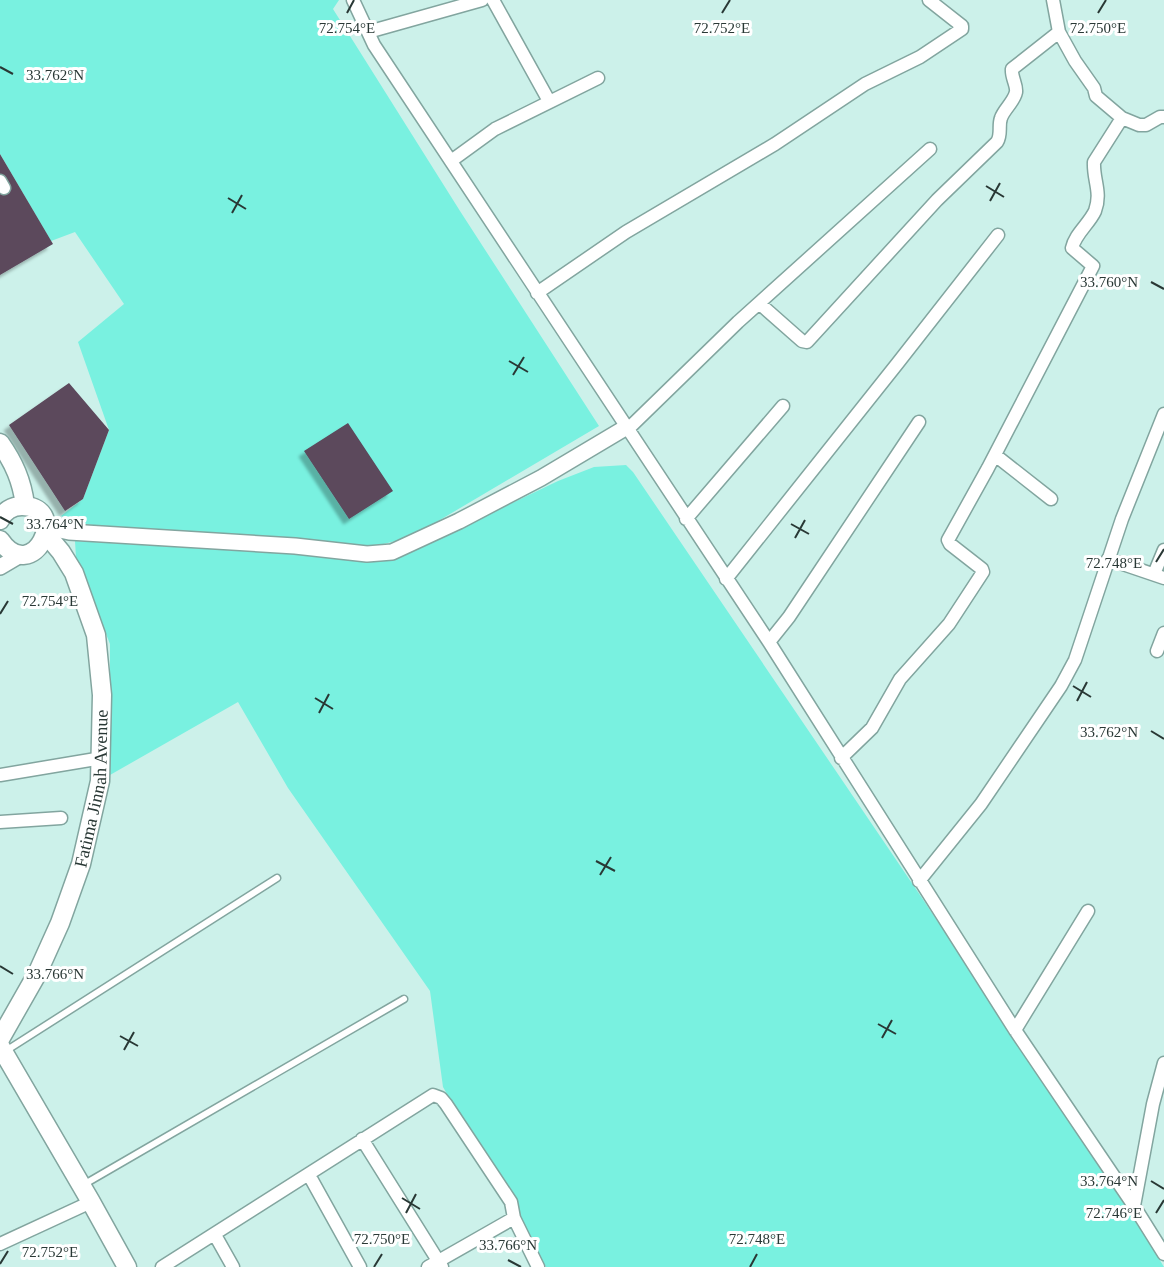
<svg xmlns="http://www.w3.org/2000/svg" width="1164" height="1267" font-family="'Times New Roman',serif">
<defs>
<filter id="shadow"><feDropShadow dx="-5.5" dy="5.5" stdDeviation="1.5" flood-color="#0004"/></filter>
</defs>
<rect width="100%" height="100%" fill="#ccf1ea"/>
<path fill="#79f1e0" d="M 0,0 L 339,0 L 333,9 L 460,211 L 599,426 L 411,537 L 372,547 L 153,532 L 76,523 L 61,516 L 83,499 L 109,430 L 78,342 L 124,304 L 75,232 L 51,241 L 0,154 Z
M 626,465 L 633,472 L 920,895 L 1121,1197 L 1164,1267 L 546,1267 L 443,1087 L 430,991 L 288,788 L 238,702 L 110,775 L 110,644 L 76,558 L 75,541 L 394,560 L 558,481 L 594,467 Z"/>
<path fill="#5b485b" filter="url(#shadow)" d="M 0,154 L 53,244 L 0,275 Z
M 69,383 L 109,430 L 83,499 L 65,511 L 9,425 Z
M 348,423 L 393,491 L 349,519 L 304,451 Z"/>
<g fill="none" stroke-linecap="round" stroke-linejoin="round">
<g stroke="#82a59f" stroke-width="9">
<path id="service" d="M 4,1052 L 277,878
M 83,1185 L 404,999"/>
</g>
<g stroke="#82a59f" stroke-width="15">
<path id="minor" d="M 353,0 L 374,45 L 769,642 L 1015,1030 L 1134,1206 L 1164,1254
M 493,0 L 549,101
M 1053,0 L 1059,32 L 1075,61 L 1094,88 L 1096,96 L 1122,118 L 1139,125 L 1146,125 L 1160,117 L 1164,117
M 368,32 L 482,0
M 451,161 L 495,129 L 598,78
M 0,181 L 4,188
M 537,293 L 626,232 L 775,144 L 865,84 L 920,57 L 962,29 L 962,26 L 929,0
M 759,303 L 802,341 L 807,342 L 937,200 L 997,142 C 1002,134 998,126 1001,118 C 1004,109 1014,102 1016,92 C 1017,85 1011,77 1012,69 L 1059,32
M 627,430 L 738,322 L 930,149
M 995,455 L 1051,499
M 686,519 L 783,406
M 1108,559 L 1164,578
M 1154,574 L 1164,550
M 726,579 L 897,364 L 998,235
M 769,642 L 789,617 L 919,422
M 1157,651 L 1164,633
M 841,758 L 872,728 L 900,679 L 949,624 L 983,572 L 982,569 L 950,544 L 948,540 L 988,468 L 1093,266 L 1072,248 C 1075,234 1089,224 1095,211 C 1102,192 1093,180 1094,162 L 1122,118
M 0,775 L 102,758
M 0,822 L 61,818
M 919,881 L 981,804 L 1061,686 L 1075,660 L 1122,519 L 1164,414
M 1015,1030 L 1088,911
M 362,1139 L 442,1267
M 309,1175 L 360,1267
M 1134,1206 L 1153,1104 L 1164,1063
M 215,1235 L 233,1267
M 0,1244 L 91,1202
M 162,1267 L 433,1095 L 441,1098 L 446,1104 L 511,1202 L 514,1218 L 538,1267
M 428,1267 L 514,1218"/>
</g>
<g stroke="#82a59f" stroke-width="18">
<path id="tertiary" d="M 46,527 L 69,532 L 295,546 L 367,554 L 392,552 L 459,521 L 541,478 L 625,428
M 0,567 L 22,554"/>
</g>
<g stroke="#82a59f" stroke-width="21">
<g id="secondary">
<path d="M 0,443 C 14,463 22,481 25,505"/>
<path d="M 0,520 C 4,511 12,506 22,506 C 72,506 33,588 0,540"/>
<path id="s1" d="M 0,1039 L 37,974 L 60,923 L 81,864 L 100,781 L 102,695 L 96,635 L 74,573 L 61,552 L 46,534"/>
<path d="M 0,1046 L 91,1202 L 127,1267"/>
</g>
</g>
<use href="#service" stroke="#fff" stroke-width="6"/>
<use href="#minor" stroke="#fff" stroke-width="12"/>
<use href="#tertiary" stroke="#fff" stroke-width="15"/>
<use href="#secondary" stroke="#fff" stroke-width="18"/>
</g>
<path fill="none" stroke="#293835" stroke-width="2" d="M 347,13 L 354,0M 722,13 L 730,0M 1098,13 L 1106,0M 0,67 L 13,74M 986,186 L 1004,197M 228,198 L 246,209M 990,201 L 1000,183M 232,213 L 242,195M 1151,282 L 1164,289M 509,361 L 528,372M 513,375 L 524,357M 0,517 L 13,524M 791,524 L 809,534M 795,538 L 805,520M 1156,562 L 1164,549M 0,614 L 8,601M 1073,686 L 1091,697M 315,698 L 333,709M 1077,701 L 1087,682M 319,713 L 329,694M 1151,731 L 1164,739M 596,861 L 615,871M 600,875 L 611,857M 0,966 L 13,974M 878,1024 L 896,1034M 120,1036 L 138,1046M 882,1038 L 892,1020M 124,1050 L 134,1032M 1151,1181 L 1164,1189M 402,1198 L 420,1209M 406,1213 L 416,1194M 1156,1213 L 1164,1200M 508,1260 L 521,1267M 0,1264 L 8,1251M 374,1267 L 382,1254M 750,1267 L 757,1254"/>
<g text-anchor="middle" stroke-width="6" stroke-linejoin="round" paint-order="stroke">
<g font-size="18" fill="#293835" stroke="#fff">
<text dy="6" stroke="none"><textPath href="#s1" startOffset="270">Fatima Jinnah Avenue</textPath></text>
</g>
</g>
<g font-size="15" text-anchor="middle" fill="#293835" stroke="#fff" stroke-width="6" stroke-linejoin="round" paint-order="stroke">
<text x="347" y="33">72.754°E</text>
<text x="722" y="33">72.752°E</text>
<text x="1098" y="33">72.750°E</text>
<text x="55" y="80">33.762°N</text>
<text x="1109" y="287">33.760°N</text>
<text x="55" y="529">33.764°N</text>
<text x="1114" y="568">72.748°E</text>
<text x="50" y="606">72.754°E</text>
<text x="1109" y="737">33.762°N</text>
<text x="55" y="979">33.766°N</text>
<text x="1109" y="1186">33.764°N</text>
<text x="1114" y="1218">72.746°E</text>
<text x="382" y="1244">72.750°E</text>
<text x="757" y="1244">72.748°E</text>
<text x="508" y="1250">33.766°N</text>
<text x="50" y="1257">72.752°E</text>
</g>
</svg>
